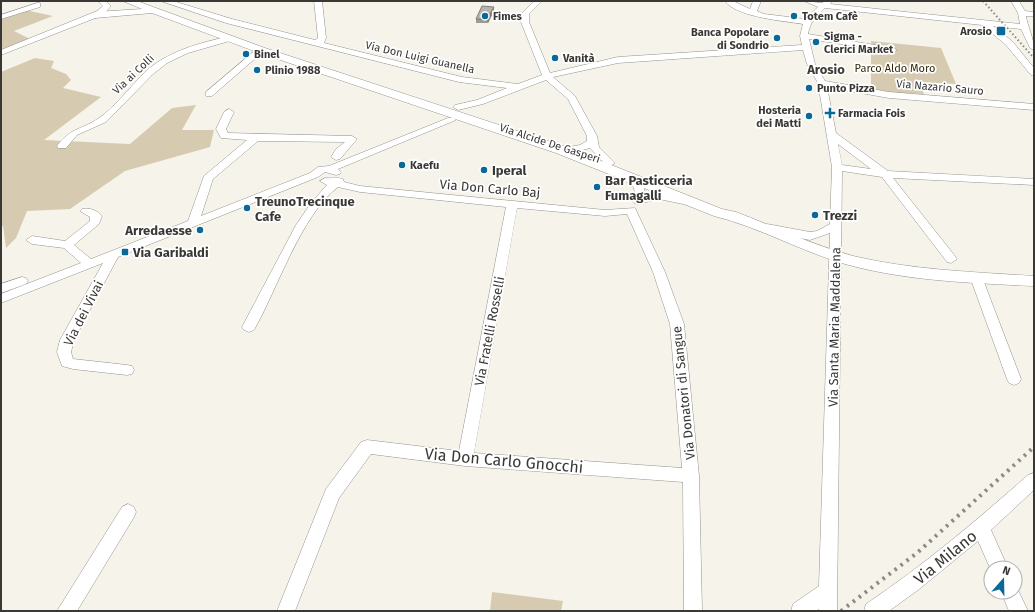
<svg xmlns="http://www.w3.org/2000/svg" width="1035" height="612" font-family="'Fira Sans',sans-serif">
<rect width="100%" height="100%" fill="#f6f3eb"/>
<path fill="#d6cbb1" d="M 25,10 L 53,16 L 14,31 L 30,39 L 1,51 L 1,19 Z
M 871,41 L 941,48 L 956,84 L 919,82 L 924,94 L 871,92 Z
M 35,58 L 54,61 L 51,68 L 66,74 L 71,80 L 63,88 L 101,97 L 44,140 L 130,144 L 172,108 L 196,105 L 182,130 L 214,130 L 210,147 L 125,171 L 70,209 L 27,211 L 16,238 L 6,248 L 3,226 L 1,226 L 1,72 Z
M 492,592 L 563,601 L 561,611 L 490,611 Z"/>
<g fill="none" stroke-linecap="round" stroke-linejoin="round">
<g stroke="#94928b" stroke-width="1">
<path id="minor" d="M 98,1 L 106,1 L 111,6 L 103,15 L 1,55 L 1,50 L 97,11 L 103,6 Z
M 161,1 L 173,1 L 232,19 L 315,40 L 318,38 L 314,1 L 322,1 L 326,38 L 324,43 L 462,77 L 518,84 L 542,75 L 521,22 L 521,14 L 534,1 L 542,1 L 529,14 L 529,22 L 550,73 L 618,57 L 802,45 L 800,36 L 803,24 C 784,21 736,17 725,1 L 733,1 L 750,9 L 753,1 L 761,1 L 757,11 L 764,14 L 805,19 L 818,7 L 804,1 L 822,3 L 825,1 L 833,1 L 830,4 L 1020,24 L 1018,13 L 1011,1 L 1019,1 L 1025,11 L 1034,12 L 1034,16 L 1026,16 C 1028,28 1034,38 1034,50 L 1030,48 L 1021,29 L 993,26 L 1012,41 L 1034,68 L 1034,76 L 1031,75 L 1006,45 L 982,25 L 825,8 C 816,17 810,22 808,34 L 893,48 L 897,50 L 893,52 L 809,39 L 815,64 L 825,81 L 889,92 L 1034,104 L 1034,110 L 889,98 L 827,87 L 836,133 L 888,171 L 1034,179 L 1034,185 L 893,178 L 955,256 L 957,259 L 951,263 L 947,262 L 882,177 L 842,171 L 837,611 L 819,611 L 819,609 L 816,611 L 791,611 L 793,604 L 819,586 L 830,233 L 810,240 L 767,232 L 761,228 L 767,224 L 810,232 L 817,231 L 830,224 L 832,167 L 818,83 L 807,64 L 803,50 L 618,63 L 553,77 L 575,96 L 597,136 L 599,147 L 615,163 L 610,166 L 606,165 L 590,148 L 579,151 L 569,151 L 568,149 L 569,147 L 580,145 L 587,141 L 587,136 L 568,99 L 546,80 L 483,104 L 458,110 L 453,107 L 455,105 L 477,100 L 507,88 L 459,82 L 226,23 ZM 838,144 L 871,169 L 842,165 Z
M 37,3 L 40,3 L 40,7 L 1,19 L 1,15 Z
M 230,36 L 234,38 L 233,40 L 188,53 L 167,63 L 152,75 L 106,122 L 77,135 L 66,148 L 58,148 L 57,146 C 71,127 82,130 99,118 C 113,109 132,85 144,73 C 167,51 200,43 230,36 Z
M 258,48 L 265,50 L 212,96 L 206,96 L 206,92 Z
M 229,109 L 234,112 L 226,129 L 228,133 L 352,136 L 357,139 L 340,159 L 336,160 L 331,157 L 336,149 L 345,142 L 258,141 L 213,179 L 201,216 L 310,173 L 318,167 L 329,166 L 448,118 L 454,118 L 456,120 L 338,169 L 341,172 L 340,174 L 336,175 L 325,172 L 318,177 L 118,257 L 74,340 L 71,352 L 73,359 L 127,365 L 132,366 L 134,370 L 132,374 L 127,375 L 73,369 L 62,366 L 57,352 L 60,340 L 103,263 L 1,303 L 1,294 L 81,263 L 64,248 L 32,244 L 26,240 L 32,236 L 65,241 L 90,221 L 90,217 L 80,211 L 82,209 C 89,207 98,211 102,216 L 99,224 L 74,245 L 91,259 L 188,221 L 204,176 L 247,140 L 221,138 L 216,129 L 224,112 Z
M 625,175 L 642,182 L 645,192 L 645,196 L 659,193 L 687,199 L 689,201 L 683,204 L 659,199 L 638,204 L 634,203 L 632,201 L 635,192 L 633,186 L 620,178 Z
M 325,178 C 332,179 337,177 343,179 L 344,182 L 360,186 L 605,210 L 635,208 L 665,272 L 684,324 L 699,476 L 702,611 L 684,611 L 683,482 L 465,466 L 371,454 L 339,498 L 295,611 L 277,611 L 326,489 L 361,442 L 367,440 L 459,451 L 506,207 L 360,192 L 338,187 C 301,215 277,290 254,330 L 249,332 L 244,330 L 242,327 L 296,225 L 311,203 L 327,185 L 320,181 ZM 517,208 L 605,216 L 627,214 L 653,272 L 670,324 L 682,468 L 474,453 Z
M 976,273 L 980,274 L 982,277 L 1021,379 L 1019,383 L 1014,385 L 1009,383 L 1007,379 L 970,277 L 972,274 Z
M 22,277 L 26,278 L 28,281 L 26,284 L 1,293 L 1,284 Z
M 1034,473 L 1034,490 L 991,530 L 1008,568 L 991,568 L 991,570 L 978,541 L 918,590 L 889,611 L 864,611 L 866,604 C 924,565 976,521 1028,475 Z
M 128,504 L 134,507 L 136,512 L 134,517 L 77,611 L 57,611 L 122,507 Z
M 1015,585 L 1016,586 L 1028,611 L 1009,611 L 1001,592 L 1015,592 Z"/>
</g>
<g stroke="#94928b" stroke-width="1">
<path id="major" d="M 123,1 L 137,1 L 265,48 L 566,147 L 722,209 L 736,212 C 775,227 813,245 853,256 C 912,270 973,272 1034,276 L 1034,286 C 971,283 906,281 845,264 C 800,251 759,227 714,216 L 556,153 L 257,52 L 152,13 L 95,18 L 90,15 L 95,12 L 142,9 Z"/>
</g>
<use href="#minor" fill="#fff" fill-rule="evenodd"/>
<use href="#major" fill="#fff" fill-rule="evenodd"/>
<path stroke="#8c8a85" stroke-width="2" stroke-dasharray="1.5 2.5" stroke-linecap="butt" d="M 983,1 L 1034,58"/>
<path stroke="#8c8a85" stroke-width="4" stroke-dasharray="2.5 5" stroke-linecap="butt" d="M 841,611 L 917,553 L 1034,447"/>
</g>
<path fill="#9d9b95" d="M 494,7 L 494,11 L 488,23 L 476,23 L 476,19 Z"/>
<path fill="#807e79" d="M 494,7 L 494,11 L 488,23 L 487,19 Z"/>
<path fill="#b7b4ad" stroke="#807e79" d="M 482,6 L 494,7 L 487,19 L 476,19 Z"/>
<g fill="#0b6998" stroke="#fff" stroke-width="1.5">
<circle cx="485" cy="16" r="4"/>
<circle cx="794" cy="16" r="4"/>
<rect x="996" y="26" width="10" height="10" rx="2"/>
<circle cx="777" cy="38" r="4"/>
<circle cx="816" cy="42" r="4"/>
<circle cx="246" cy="54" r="4"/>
<circle cx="555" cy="58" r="4"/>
<circle cx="257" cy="70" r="4"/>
<circle cx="809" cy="88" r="4"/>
<path d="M828 107h4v4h4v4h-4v4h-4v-4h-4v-4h4z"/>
<circle cx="809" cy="116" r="4"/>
<circle cx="402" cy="165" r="4"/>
<circle cx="484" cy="170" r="4"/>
<circle cx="597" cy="187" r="4"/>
<circle cx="247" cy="208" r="4"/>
<circle cx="815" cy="215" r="4"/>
<circle cx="200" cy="230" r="4"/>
<rect x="121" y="248" width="8" height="8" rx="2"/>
</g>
<g text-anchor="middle" stroke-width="3.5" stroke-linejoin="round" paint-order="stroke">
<g font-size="11" font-weight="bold" fill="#393835" stroke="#fff" text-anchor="start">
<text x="493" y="20">Fimes</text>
<text x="802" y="20">Totem Cafè</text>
<text x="992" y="35" text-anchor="end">Arosio</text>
<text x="769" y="36" text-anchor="end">Banca Popolare<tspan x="769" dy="13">di Sondrio</tspan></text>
<text x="824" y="40">Sigma -<tspan x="824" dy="13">Clerici Market</tspan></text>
<text x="254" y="58">Binel</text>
<text x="563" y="62">Vanità</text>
<text x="265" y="74">Plinio 1988</text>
<text x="817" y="92">Punto Pizza</text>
<text x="801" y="114" text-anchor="end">Hosteria<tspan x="801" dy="13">dei Matti</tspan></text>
<text x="838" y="117">Farmacia Fois</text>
<text x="410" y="169">Kaefu</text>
</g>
<g font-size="11" fill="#393835" stroke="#fff">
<text transform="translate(420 57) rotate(13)" y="4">Via Don Luigi Guanella</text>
<text transform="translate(133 74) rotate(-43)" y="4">Via ai Colli</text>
<text transform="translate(940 87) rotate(5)" y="4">Via Nazario Sauro</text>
<text transform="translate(550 143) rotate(18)" y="4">Via Alcide De Gasperi</text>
</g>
<g font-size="11" fill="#362905" stroke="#fff">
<text x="895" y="72">Parco Aldo Moro</text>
</g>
<g font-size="13" font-weight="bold" fill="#3e3b35" stroke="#fff">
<text x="826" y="74">Arosio</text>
</g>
<g font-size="13" font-weight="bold" fill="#393835" stroke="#fff" text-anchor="start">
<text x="492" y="175">Iperal</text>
<text x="605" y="185">Bar Pasticceria<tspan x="605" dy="15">Fumagalli</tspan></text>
<text x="255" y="206">TreunoTrecinque<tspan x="255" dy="15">Cafe</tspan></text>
<text x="823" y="220">Trezzi</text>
<text x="192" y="235" text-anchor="end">Arredaesse</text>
<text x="133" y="257">Via Garibaldi</text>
</g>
<g font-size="13" fill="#393835" stroke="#fff">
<text transform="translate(490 188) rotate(5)" y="5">Via Don Carlo Baj</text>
<text transform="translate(83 313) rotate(-63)" y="5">Via dei Vivai</text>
<text transform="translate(834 327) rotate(-89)" y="5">Via Santa Maria Maddalena</text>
<text transform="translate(489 331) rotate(-79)" y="5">Via Fratelli Rosselli</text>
<text transform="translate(683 393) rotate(-96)" y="5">Via Donatori di Sangue</text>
</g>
<g font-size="16" fill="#393835" stroke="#fff">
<text transform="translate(504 460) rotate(5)" y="6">Via Don Carlo Gnocchi</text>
<text transform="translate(945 557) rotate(-39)" y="6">Via Milano</text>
</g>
</g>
<rect width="1035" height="612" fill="none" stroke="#393835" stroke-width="4"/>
<g transform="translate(1003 580) rotate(20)"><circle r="19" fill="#ffffff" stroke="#b0afae"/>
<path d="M0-3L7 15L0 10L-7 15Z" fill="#0b6998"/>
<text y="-6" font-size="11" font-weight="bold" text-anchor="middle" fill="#393835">N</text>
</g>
</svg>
